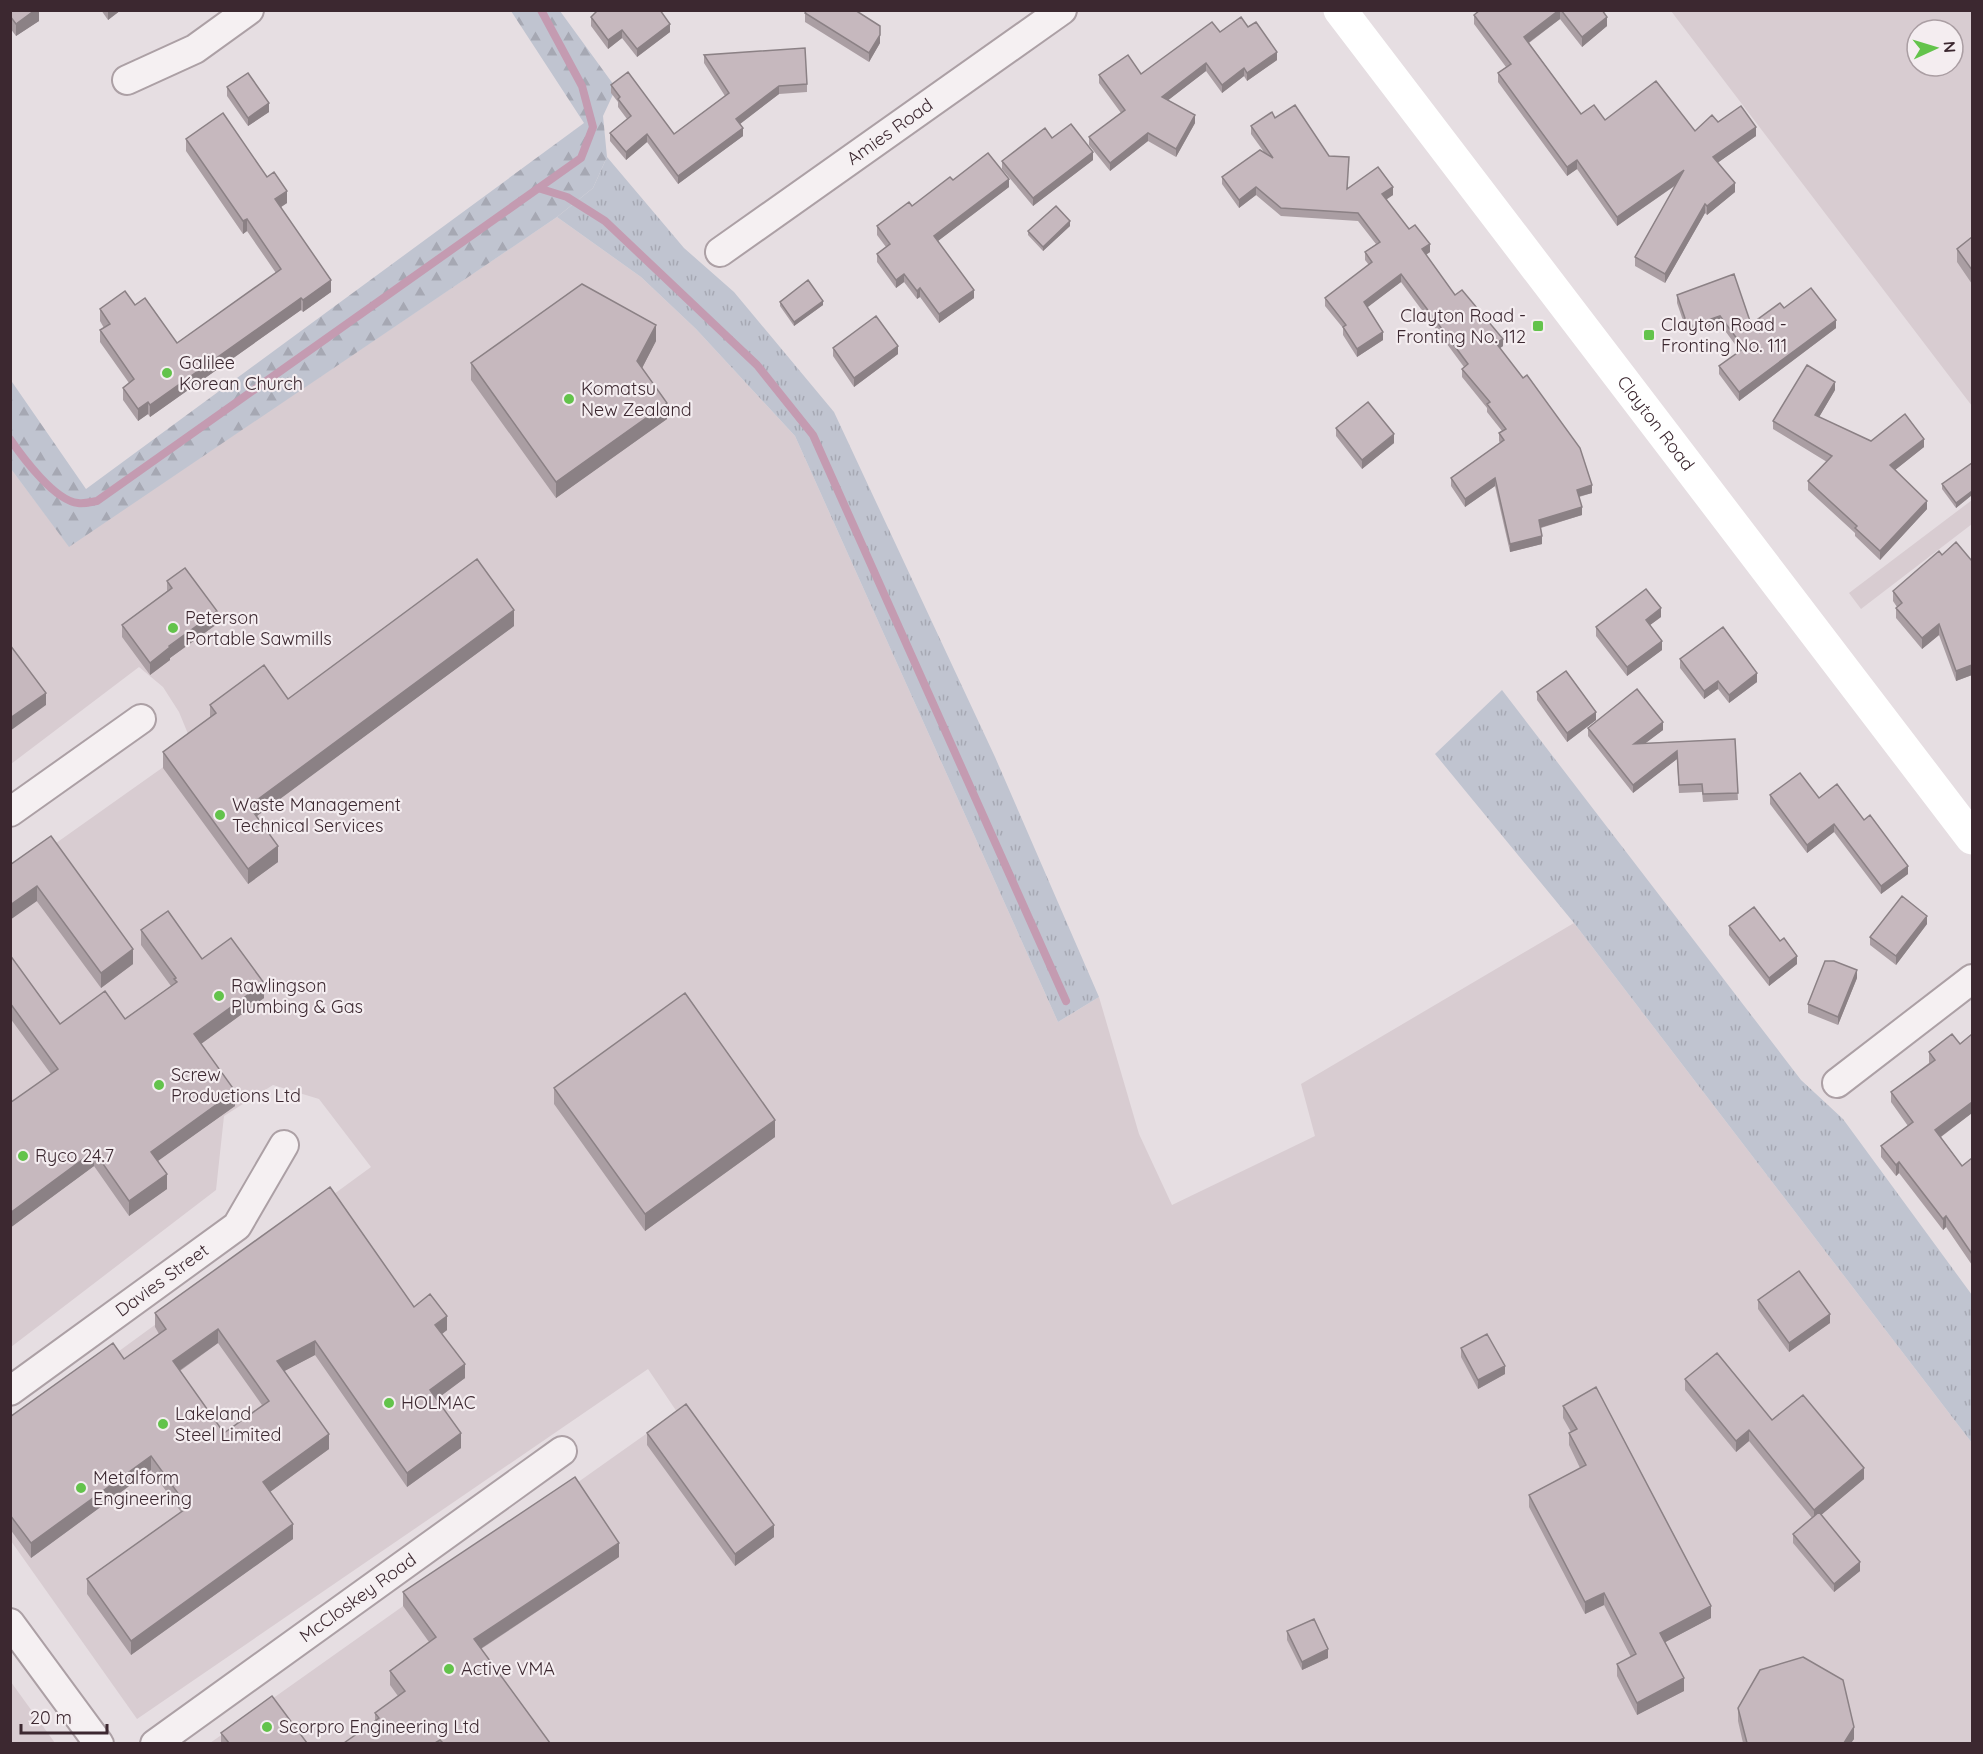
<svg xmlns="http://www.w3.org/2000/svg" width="1983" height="1754" font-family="Quicksand,sans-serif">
<defs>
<pattern id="grass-tufts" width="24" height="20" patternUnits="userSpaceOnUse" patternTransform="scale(1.5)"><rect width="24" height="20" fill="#c0c4d0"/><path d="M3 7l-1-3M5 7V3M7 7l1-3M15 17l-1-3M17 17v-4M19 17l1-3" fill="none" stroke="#a6a8b3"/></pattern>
<pattern id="forest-firs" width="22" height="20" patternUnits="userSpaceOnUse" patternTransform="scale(1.5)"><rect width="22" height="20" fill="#c0c4d0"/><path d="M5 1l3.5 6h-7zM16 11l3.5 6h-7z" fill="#a6a8b3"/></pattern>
</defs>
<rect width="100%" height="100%" fill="#e6dee2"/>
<path fill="#d8ccd1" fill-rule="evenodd" d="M 1671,11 L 1972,11 L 1972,406 ZM 1917,30 L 1953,30 L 1953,66 L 1917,66 Z
M 557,217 L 641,277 L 696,329 L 795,436 L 1058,1022 L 1099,997 L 1139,1134 L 1172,1205 L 1315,1136 L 1301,1084 L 1574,923 L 1972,1443 L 1972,1743 L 210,1743 L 677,1412 L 648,1369 L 137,1719 L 11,1541 L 11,1430 L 371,1167 L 319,1099 L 273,1085 L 224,1116 L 216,1190 L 11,1347 L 11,875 L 193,746 L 179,712 L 163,687 L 139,667 L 11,764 L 11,469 L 69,546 Z
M 1972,500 L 1972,524 L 1861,609 L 1849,593 Z
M 11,1682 L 55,1743 L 11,1743 Z"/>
<path fill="url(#grass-tufts)" d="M 607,157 L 684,248 L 734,292 L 834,412 L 995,757 L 1099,997 L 1058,1022 L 795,436 L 696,329 L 641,277 L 557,217 L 593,188 Z
M 1502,690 L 1801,1080 L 1843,1119 L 1972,1295 L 1972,1443 L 1574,923 L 1435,754 Z"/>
<path fill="url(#forest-firs)" d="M 511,11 L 560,11 L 616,88 L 603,116 L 607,157 L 593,188 L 557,217 L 69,547 L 11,469 L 10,379 L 86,489 L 584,123 Z"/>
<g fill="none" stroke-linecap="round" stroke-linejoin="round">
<path stroke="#c49bb1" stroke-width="8" d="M 538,188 L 567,197 L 605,221 L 757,365 L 813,435 L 1066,1001
M 10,439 C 23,458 55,501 78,503 C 84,504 91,502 97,501 L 581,158 L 593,127 L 582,86 L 541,10"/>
<g stroke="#aca0a5" stroke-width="32">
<g id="minor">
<path d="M 127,80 L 195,49 L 249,10"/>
<path id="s1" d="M 720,252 L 1062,10"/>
<path d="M 10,812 L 141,719"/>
<path d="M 1837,1083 L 1972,979"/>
<path id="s2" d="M 10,1391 L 237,1226 L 284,1145"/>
<path d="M 10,1623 L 99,1744"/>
<path id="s3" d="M 155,1744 L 562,1451"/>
</g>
</g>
<use href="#minor" stroke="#f5f0f2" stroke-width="28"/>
<path stroke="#fff" stroke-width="33" id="s4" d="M 1340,10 L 1972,838"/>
</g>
<path fill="#aa9ea3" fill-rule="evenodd" d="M 10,10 L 39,10 L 39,21 L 16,36 L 10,28 Z
M 101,10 L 121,10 L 108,20 Z
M 1480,10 L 1602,10 L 1607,26 L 1582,47 L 1560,19 L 1529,43 L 1581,114 L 1605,120 L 1695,131 L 1718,122 L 1756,136 L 1717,163 L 1735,192 L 1707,215 L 1705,213 L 1665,283 L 1635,266 L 1635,257 L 1676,185 L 1617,226 L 1577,169 L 1567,176 L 1498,82 L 1498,73 L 1506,67 L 1474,24 L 1474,15 Z
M 805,13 L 880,43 L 869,62 L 805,22 Z
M 591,17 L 670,32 L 637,57 L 622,38 L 608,49 L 591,26 Z
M 1248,27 L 1277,60 L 1247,81 L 1244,76 L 1222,93 L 1206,71 L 1168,100 L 1195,123 L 1176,157 L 1148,141 L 1110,171 L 1089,145 L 1089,137 L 1121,113 L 1099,83 L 1099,75 L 1141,74 L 1220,32 Z
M 704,55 L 807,84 L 807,92 L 779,94 L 740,124 L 743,136 L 678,184 L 647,142 L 626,160 L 610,141 L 610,133 L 627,119 L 618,107 L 618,102 L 611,93 L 611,85 L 674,134 L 725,96 L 704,63 Z
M 227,87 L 269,112 L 248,126 L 227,96 Z
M 1275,118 L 1348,188 L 1393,195 L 1386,200 L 1409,229 L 1430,252 L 1426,255 L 1455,295 L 1503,346 L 1500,348 L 1592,493 L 1579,497 L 1582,515 L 1541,528 L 1542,544 L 1510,552 L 1495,486 L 1465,507 L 1451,486 L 1451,478 L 1500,443 L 1499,441 L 1499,433 L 1502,431 L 1487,412 L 1487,408 L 1462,377 L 1462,369 L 1464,367 L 1401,282 L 1367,307 L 1383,340 L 1357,357 L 1343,335 L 1343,328 L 1325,306 L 1325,298 L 1369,265 L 1365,260 L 1365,252 L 1376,244 L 1358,221 L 1281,216 L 1256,195 L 1239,208 L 1222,184 L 1222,177 L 1264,152 L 1251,134 L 1251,126 Z
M 1052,138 L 1093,160 L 1033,206 L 1002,169 L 1002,161 Z
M 186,139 L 267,177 L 287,203 L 281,207 L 331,292 L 303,312 L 301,310 L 150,417 L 148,414 L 138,421 L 123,400 L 123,388 L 129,383 L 100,342 L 100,330 L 104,328 L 100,321 L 100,309 L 177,343 L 276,273 L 247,231 L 243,234 L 186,151 Z
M 953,180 L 1009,187 L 938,241 L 974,298 L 939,323 L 920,297 L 917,299 L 904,282 L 896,288 L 877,262 L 877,254 L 886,247 L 877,235 L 877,226 L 912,206 Z
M 1070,226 L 1043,251 L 1028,235 L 1028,231 Z
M 1972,237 L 1972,284 L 1957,262 L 1957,249 Z
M 1677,295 L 1751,324 L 1784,308 L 1836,328 L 1739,401 L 1719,374 L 1719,366 L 1740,351 L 1720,324 L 1688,335 L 1677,303 Z
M 780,302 L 823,305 L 794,326 L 780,306 Z
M 656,341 L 642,368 L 667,419 L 556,498 L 471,380 L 471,363 Z
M 833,348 L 898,354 L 854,387 L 833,356 Z
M 1835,390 L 1819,417 L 1871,441 L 1924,447 L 1895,470 L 1927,509 L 1880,560 L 1855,536 L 1855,533 L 1808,490 L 1808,481 L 1827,462 L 1773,429 L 1773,421 Z
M 1336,428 L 1394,443 L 1362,469 L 1336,436 Z
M 1972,463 L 1972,495 L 1956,508 L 1942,489 L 1942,484 Z
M 1942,555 L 1972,561 L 1972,675 L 1956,681 L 1939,635 L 1922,649 L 1896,618 L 1896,608 L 1897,607 L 1893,601 L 1893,591 Z
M 167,581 L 217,624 L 170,658 L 170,660 L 150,675 L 122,637 L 122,625 L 167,591 Z
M 1661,617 L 1650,625 L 1662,650 L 1627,676 L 1596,636 L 1596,627 Z
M 514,626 L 256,816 L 278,862 L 248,884 L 163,768 L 163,752 L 210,717 L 210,705 L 288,699 Z
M 1680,659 L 1757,682 L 1729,703 L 1718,689 L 1704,699 L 1680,668 Z
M 1537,692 L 1596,720 L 1567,742 L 1537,700 Z
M 1588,728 L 1663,730 L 1645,743 L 1735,739 L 1738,800 L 1703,802 L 1702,792 L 1679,793 L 1677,759 L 1633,793 L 1588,736 Z
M 1770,795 L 1819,798 L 1864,820 L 1908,874 L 1881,894 L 1834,832 L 1807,853 L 1770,804 Z
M 10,865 L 133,964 L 101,988 Z
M 1927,924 L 1896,965 L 1870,945 L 1870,937 Z
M 1729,926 L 1797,964 L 1769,986 L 1729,935 Z
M 141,930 L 202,959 L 264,998 L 201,1044 L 235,1106 L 157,1161 L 167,1189 L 129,1216 L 94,1166 L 10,1228 L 10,1103 L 51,1074 L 10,1018 L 10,956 L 60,1024 L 125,1019 L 171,986 L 141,945 Z
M 1857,978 L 1838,1025 L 1808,1013 L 1808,1004 Z
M 1972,1034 L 1972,1113 L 1941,1137 L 1962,1166 L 1972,1158 L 1972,1265 L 1946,1227 L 1943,1230 L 1899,1173 L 1896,1176 L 1881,1157 L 1881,1146 L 1908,1126 L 1891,1102 L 1891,1092 L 1929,1063 L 1929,1052 L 1960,1044 Z
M 554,1088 L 775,1137 L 645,1231 L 554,1104 Z
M 1758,1300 L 1830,1323 L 1789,1352 L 1758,1309 Z
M 414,1307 L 447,1330 L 442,1334 L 465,1378 L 437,1399 L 461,1448 L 407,1487 L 315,1355 L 284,1371 L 329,1449 L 270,1492 L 293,1539 L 131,1655 L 87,1594 L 87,1579 L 181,1512 L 151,1470 L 31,1558 L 10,1529 L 10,1417 L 124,1359 L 159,1334 L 155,1327 L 155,1313 ZM 218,1343 L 262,1405 L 224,1433 L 180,1371 Z
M 1461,1348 L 1505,1374 L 1478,1389 L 1461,1357 Z
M 1685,1379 L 1772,1420 L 1864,1479 L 1821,1515 L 1860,1571 L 1834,1592 L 1793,1543 L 1793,1534 L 1812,1518 L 1749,1441 L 1736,1452 L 1685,1390 Z
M 1563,1406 L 1711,1618 L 1665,1642 L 1684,1691 L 1637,1715 L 1617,1676 L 1617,1664 L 1631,1657 L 1604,1605 L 1585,1614 L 1529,1507 L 1529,1495 L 1580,1468 L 1569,1445 L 1569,1433 L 1571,1432 L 1563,1418 Z
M 647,1433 L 774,1537 L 735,1566 L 647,1445 Z
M 619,1557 L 481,1649 L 550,1743 L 344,1743 L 375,1721 L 375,1713 L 398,1696 L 390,1685 L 390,1671 L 429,1642 L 403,1606 L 403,1592 Z
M 1287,1631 L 1328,1658 L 1302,1670 L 1287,1640 Z
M 1738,1708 L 1854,1739 L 1851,1743 L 1743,1743 L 1738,1721 Z
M 221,1733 L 307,1743 L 221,1743 Z"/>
<path fill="#8b8185" d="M 35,10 L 39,10 L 39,21 L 16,36 L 16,24 Z
M 108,10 L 121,10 L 108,20 Z
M 1559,10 L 1560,10 L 1560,19 L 1524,46 L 1524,37 Z
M 1607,17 L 1607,26 L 1582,47 L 1582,37 Z
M 670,24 L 670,32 L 637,57 L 637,49 Z
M 622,30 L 622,38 L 608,49 L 608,40 Z
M 880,35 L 880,43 L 869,62 L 869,53 Z
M 1277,52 L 1277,60 L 1247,81 L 1247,73 Z
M 1206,63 L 1206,71 L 1162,105 L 1162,97 Z
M 1244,68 L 1244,76 L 1222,93 L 1222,85 Z
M 779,86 L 779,94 L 736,127 L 736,119 Z
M 269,103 L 269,112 L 248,126 L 248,118 Z
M 1195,115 L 1195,123 L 1176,157 L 1176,149 Z
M 1756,127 L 1756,136 L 1713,166 L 1713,157 Z
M 743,128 L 743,136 L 678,184 L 678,176 Z
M 1148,133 L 1148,141 L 1110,171 L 1110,163 Z
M 647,134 L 647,142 L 626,160 L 626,152 Z
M 1093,152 L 1093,160 L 1033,206 L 1033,198 Z
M 1577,160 L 1577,169 L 1567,176 L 1567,167 Z
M 1684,170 L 1684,179 L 1617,226 L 1617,217 Z
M 1009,179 L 1009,187 L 934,244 L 934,236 Z
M 1735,183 L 1735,192 L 1707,215 L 1707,206 Z
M 1256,187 L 1256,195 L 1239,208 L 1239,200 Z
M 1393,187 L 1393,195 L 1382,202 L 1382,194 Z
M 287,191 L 287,203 L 275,211 L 275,199 Z
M 1705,204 L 1705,213 L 1665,283 L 1665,274 Z
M 247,219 L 247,231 L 243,234 L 243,221 Z
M 1070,221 L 1070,226 L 1043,251 L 1043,247 Z
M 1430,244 L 1430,252 L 1422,257 L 1422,249 Z
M 904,274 L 904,282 L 896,288 L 896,280 Z
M 1401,274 L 1401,282 L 1364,310 L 1364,302 Z
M 331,280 L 331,292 L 303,312 L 303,300 Z
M 920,288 L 920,297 L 917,299 L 917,291 Z
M 974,290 L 974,298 L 939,323 L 939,314 Z
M 301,298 L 301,310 L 150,417 L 150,405 Z
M 823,301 L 823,305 L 794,326 L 794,322 Z
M 1720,316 L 1720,324 L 1688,335 L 1688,327 Z
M 1836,320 L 1836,328 L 1739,401 L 1739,392 Z
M 656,325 L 656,341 L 637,378 L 637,361 Z
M 1383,332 L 1383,340 L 1357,357 L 1357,349 Z
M 1503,339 L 1503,346 L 1496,351 L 1496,343 Z
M 898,346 L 898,354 L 854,387 L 854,378 Z
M 1835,382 L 1835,390 L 1815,424 L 1815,415 Z
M 148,402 L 148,414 L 138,421 L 138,409 Z
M 667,403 L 667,419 L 556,498 L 556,482 Z
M 1394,434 L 1394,443 L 1362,469 L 1362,460 Z
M 1924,439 L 1924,447 L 1890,474 L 1890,465 Z
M 1495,478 L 1495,486 L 1465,507 L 1465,499 Z
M 1592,485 L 1592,493 L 1577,497 L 1577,490 Z
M 1972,491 L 1972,495 L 1956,508 L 1956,503 Z
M 1927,501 L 1927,509 L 1880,560 L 1880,551 Z
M 1582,507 L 1582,515 L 1539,528 L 1539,520 Z
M 1542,536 L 1542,544 L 1510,552 L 1510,544 Z
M 1661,608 L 1661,617 L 1646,628 L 1646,620 Z
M 514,610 L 514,626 L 249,822 L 249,806 Z
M 217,611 L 217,624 L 170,658 L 170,660 L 150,675 L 150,663 L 169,646 Z
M 1939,624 L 1939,635 L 1922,649 L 1922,638 Z
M 1662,641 L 1662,650 L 1627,676 L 1627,667 Z
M 1972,665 L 1972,675 L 1956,681 L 1956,671 Z
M 1757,673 L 1757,682 L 1729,703 L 1729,695 Z
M 1718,681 L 1718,689 L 1704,699 L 1704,691 Z
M 46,693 L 46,705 L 10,731 L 10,718 Z
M 1596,712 L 1596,720 L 1567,742 L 1567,733 Z
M 1663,722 L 1663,730 L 1634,752 L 1634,744 Z
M 1677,751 L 1677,759 L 1633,793 L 1633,785 Z
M 1834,824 L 1834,832 L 1807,853 L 1807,845 Z
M 278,846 L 278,862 L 248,884 L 248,869 Z
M 1908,866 L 1908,874 L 1881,894 L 1881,886 Z
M 37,886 L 37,901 L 10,920 L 10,905 Z
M 1927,916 L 1927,924 L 1896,965 L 1896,956 Z
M 133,949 L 133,964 L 101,988 L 101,973 Z
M 1797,956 L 1797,964 L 1769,986 L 1769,978 Z
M 1857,970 L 1857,978 L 1838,1025 L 1838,1017 Z
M 264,983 L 264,998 L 194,1049 L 194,1034 Z
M 235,1091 L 235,1106 L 151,1166 L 151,1152 Z
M 1972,1102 L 1972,1113 L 1935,1141 L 1935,1130 Z
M 775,1120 L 775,1137 L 645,1231 L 645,1214 Z
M 94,1151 L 94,1166 L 10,1228 L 10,1213 Z
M 1899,1162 L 1899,1173 L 1896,1176 L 1896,1165 Z
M 167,1174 L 167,1189 L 129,1216 L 129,1201 Z
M 1946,1216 L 1946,1227 L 1943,1230 L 1943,1219 Z
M 1830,1314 L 1830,1323 L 1789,1352 L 1789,1343 Z
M 447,1316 L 447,1330 L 435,1339 L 435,1325 Z
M 218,1329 L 218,1343 L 173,1375 L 173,1361 Z
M 315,1341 L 315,1355 L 277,1375 L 277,1361 Z
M 465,1364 L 465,1378 L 430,1404 L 430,1390 Z
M 1505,1366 L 1505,1374 L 1478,1389 L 1478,1380 Z
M 1749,1430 L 1749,1441 L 1736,1452 L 1736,1441 Z
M 461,1433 L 461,1448 L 407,1487 L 407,1473 Z
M 329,1434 L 329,1449 L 263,1497 L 263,1482 Z
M 151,1456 L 151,1470 L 31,1558 L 31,1543 Z
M 1864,1468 L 1864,1479 L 1814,1521 L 1814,1510 Z
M 293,1524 L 293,1539 L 131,1655 L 131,1641 Z
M 774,1525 L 774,1537 L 735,1566 L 735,1554 Z
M 619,1543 L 619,1557 L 474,1653 L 474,1639 Z
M 1860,1562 L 1860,1571 L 1834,1592 L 1834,1584 Z
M 1604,1593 L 1604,1605 L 1585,1614 L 1585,1602 Z
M 1711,1606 L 1711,1618 L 1660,1645 L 1660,1633 Z
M 1328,1649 L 1328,1658 L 1302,1670 L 1302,1662 Z
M 1684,1678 L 1684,1691 L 1637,1715 L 1637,1703 Z
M 1854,1727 L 1854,1739 L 1851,1743 L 1844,1743 Z"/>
<path fill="#c6b8be" stroke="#8b8185" stroke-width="1.5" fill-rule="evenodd" d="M 10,10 L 35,10 L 16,24 L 10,16 Z
M 598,10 L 660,10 L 670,24 L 637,49 L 622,30 L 608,40 L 591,17 Z
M 807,10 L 855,10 L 880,26 L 880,35 L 869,53 L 805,13 Z
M 1480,10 L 1559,10 L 1524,37 L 1581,114 L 1594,105 L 1605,120 L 1656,81 L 1695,131 L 1712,115 L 1718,122 L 1741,106 L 1756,127 L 1713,157 L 1735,183 L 1707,206 L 1705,204 L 1665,274 L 1635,257 L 1684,170 L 1617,217 L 1577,160 L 1567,167 L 1498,73 L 1511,64 L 1474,15 Z
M 1561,10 L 1602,10 L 1607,17 L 1582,37 Z
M 1241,17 L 1248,27 L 1256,22 L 1277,52 L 1247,73 L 1244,68 L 1222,85 L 1206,63 L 1162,97 L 1195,115 L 1176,149 L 1148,133 L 1110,163 L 1089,137 L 1125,110 L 1099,75 L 1128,55 L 1141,74 L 1212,22 L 1220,32 Z
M 805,48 L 807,84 L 779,86 L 736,119 L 743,128 L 678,176 L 647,134 L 626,152 L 610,133 L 631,116 L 618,99 L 620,97 L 611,85 L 628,72 L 674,134 L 729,93 L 704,55 Z
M 248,73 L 269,103 L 248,118 L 227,87 Z
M 1295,105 L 1329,156 L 1349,157 L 1347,189 L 1378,167 L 1393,187 L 1382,194 L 1409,229 L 1415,225 L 1430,244 L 1422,249 L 1455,295 L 1462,290 L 1503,339 L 1496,343 L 1523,378 L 1527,375 L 1580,448 L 1592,485 L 1577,490 L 1582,507 L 1539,520 L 1542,536 L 1510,544 L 1495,478 L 1465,499 L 1451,478 L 1504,440 L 1499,433 L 1506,429 L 1487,404 L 1490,402 L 1462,369 L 1468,364 L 1401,274 L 1364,302 L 1383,332 L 1357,349 L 1343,327 L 1346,325 L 1325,298 L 1372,262 L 1365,252 L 1380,242 L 1358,213 L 1281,208 L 1256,187 L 1239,200 L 1222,177 L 1260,150 L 1273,158 L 1251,126 L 1272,112 L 1275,118 Z
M 223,113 L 267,177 L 274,172 L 287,191 L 275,199 L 331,280 L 303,300 L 301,298 L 150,405 L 148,402 L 138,409 L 123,388 L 134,379 L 100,330 L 110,324 L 100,309 L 125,291 L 135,305 L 145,298 L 177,343 L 281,269 L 247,219 L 243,221 L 186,139 Z
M 1071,124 L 1093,152 L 1033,198 L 1002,161 L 1045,128 L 1052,138 Z
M 988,153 L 1009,179 L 934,236 L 974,290 L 939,314 L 920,288 L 917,291 L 904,274 L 896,280 L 877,254 L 890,244 L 877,226 L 909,202 L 912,206 L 950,177 L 953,180 Z
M 1056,206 L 1070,221 L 1043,247 L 1028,231 Z
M 1972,237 L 1972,270 L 1957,249 Z
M 1734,274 L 1751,324 L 1780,303 L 1784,308 L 1811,288 L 1836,320 L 1739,392 L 1719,366 L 1744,348 L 1720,316 L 1688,327 L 1677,295 Z
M 808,280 L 823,301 L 794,322 L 780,302 Z
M 582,284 L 656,325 L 637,361 L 667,403 L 556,482 L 471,363 Z
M 876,316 L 898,346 L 854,378 L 833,348 Z
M 1807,365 L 1835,382 L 1815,415 L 1871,441 L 1905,414 L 1924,439 L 1890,465 L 1927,501 L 1880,551 L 1855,528 L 1857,526 L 1808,481 L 1832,456 L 1773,421 Z
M 1368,402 L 1394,434 L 1362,460 L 1336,428 Z
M 1972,463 L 1972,491 L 1956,503 L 1942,484 Z
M 1956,542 L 1972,561 L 1972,665 L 1956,671 L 1939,624 L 1922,638 L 1896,608 L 1902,603 L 1893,591 L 1939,551 L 1942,555 Z
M 477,559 L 514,610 L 249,806 L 278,846 L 248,869 L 163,752 L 216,713 L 210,705 L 264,665 L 288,699 Z
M 185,568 L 217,611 L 169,646 L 170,647 L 150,663 L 122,625 L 172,588 L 167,581 Z
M 1646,589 L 1661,608 L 1646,620 L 1662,641 L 1627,667 L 1596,627 Z
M 1723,627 L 1757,673 L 1729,695 L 1718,681 L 1704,691 L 1680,659 Z
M 10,645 L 46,693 L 10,718 Z
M 1566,671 L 1596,712 L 1567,733 L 1537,692 Z
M 1637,689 L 1663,722 L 1634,744 L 1735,739 L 1738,793 L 1703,794 L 1702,784 L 1679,785 L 1677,751 L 1633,785 L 1588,728 Z
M 1800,773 L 1819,798 L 1837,784 L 1864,820 L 1870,815 L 1908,866 L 1881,886 L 1834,824 L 1807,845 L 1770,795 Z
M 51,836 L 133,949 L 101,973 L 37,886 L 10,905 L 10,865 Z
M 1902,896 L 1927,916 L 1896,956 L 1870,937 Z
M 1754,907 L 1780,941 L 1784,938 L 1797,956 L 1769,978 L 1729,926 Z
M 168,911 L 202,959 L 231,938 L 264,983 L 194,1034 L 235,1091 L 151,1152 L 167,1174 L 129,1201 L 94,1151 L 10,1213 L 10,1103 L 58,1069 L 10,1003 L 10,955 L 60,1024 L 105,991 L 125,1019 L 177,982 L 174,979 L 176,978 L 141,930 Z
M 1825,961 L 1834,961 L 1857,970 L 1838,1017 L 1808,1004 Z
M 685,993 L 775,1120 L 645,1214 L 554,1088 Z
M 1952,1034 L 1960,1044 L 1972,1034 L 1972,1102 L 1935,1130 L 1962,1166 L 1972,1158 L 1972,1254 L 1946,1216 L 1943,1219 L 1899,1162 L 1896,1165 L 1881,1146 L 1913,1122 L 1891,1092 L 1935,1060 L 1929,1052 Z
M 330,1187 L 414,1307 L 430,1294 L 447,1316 L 435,1325 L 465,1364 L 430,1390 L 461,1433 L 407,1473 L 315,1341 L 277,1361 L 329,1434 L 263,1482 L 293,1524 L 131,1641 L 87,1579 L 188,1507 L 151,1456 L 31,1543 L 10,1515 L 10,1417 L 113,1343 L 124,1359 L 166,1329 L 155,1313 ZM 218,1329 L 269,1401 L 224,1433 L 173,1361 Z
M 1799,1271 L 1830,1314 L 1789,1343 L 1758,1300 Z
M 1487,1334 L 1505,1366 L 1478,1380 L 1461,1348 Z
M 1717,1353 L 1772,1420 L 1803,1395 L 1864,1468 L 1814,1510 L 1749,1430 L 1736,1441 L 1685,1379 Z
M 1596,1387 L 1711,1606 L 1660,1633 L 1684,1678 L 1637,1703 L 1617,1664 L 1636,1654 L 1604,1593 L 1585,1602 L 1529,1495 L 1586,1465 L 1569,1433 L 1577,1429 L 1563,1406 Z
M 686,1404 L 774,1525 L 735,1554 L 647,1433 Z
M 575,1477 L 619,1543 L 474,1639 L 550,1743 L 443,1743 L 440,1740 L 435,1743 L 344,1743 L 379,1718 L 375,1713 L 405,1691 L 390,1671 L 436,1637 L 403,1592 Z
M 1819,1512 L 1860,1562 L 1834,1584 L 1793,1534 Z
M 1314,1619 L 1328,1649 L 1302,1662 L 1287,1631 Z
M 1803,1657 L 1843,1680 L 1854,1727 L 1844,1743 L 1747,1743 L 1738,1708 L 1760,1670 Z
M 272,1696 L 307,1743 L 229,1743 L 221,1733 Z"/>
<g fill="#63c34b" stroke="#f4edf0" stroke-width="2">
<rect x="1532" y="320" width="12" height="12" rx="3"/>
<rect x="1643" y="329" width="12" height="12" rx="3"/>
<circle cx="167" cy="373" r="6"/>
<circle cx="569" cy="399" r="6"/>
<circle cx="173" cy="628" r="6"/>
<circle cx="220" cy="815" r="6"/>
<circle cx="219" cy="996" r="6"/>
<circle cx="159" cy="1085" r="6"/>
<circle cx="23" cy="1156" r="6"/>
<circle cx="389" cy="1403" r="6"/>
<circle cx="163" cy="1424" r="6"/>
<circle cx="81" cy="1488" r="6"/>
<circle cx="449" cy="1669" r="6"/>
<circle cx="267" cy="1727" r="6"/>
</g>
<g text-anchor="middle" stroke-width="4.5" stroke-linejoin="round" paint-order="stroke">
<g font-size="18" fill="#3c2830" stroke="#f4edf0">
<text dy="6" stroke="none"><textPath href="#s1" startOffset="208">Amies Road</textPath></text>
<text dy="6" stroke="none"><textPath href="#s4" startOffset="520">Clayton Road</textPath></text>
<text dy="6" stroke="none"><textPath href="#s2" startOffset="188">Davies Street</textPath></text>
<text dy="6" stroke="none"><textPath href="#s3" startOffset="250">McCloskey Road</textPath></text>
</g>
<g font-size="18" fill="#3c2830" stroke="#f4edf0" text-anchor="start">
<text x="1526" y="322" text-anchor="end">Clayton Road -<tspan x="1526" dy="21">Fronting No. 112</tspan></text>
<text x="1661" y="331">Clayton Road -<tspan x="1661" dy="21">Fronting No. 111</tspan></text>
<text x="179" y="369">Galilee<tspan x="179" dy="21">Korean Church</tspan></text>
<text x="581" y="395">Komatsu<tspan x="581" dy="21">New Zealand</tspan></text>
<text x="185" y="624">Peterson<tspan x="185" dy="21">Portable Sawmills</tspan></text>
<text x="232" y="811">Waste Management<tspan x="232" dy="21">Technical Services</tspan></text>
<text x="231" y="992">Rawlingson<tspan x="231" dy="21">Plumbing &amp; Gas</tspan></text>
<text x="171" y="1081">Screw<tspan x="171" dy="21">Productions Ltd</tspan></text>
<text x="35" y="1162">Ryco 24.7</text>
<text x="401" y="1409">HOLMAC</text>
<text x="175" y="1420">Lakeland<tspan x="175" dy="21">Steel Limited</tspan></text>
<text x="93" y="1484">Metalform<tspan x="93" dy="21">Engineering</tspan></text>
<text x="461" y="1675">Active VMA</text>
<text x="279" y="1733">Scorpro Engineering Ltd</text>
</g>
</g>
<rect width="1983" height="1754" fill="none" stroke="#3c2830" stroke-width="24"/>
<g transform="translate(1935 48) rotate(86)"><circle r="28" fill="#f4edf0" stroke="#aa9ea3" stroke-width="1.5"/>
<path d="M0-4.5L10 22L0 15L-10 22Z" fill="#63c34b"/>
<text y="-9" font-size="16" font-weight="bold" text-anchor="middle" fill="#3c2830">N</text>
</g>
<path d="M21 1724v9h86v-9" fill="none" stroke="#3c2830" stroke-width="3"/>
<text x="30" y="1724" font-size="18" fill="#3c2830" stroke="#f4edf0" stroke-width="4.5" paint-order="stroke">20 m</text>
</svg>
